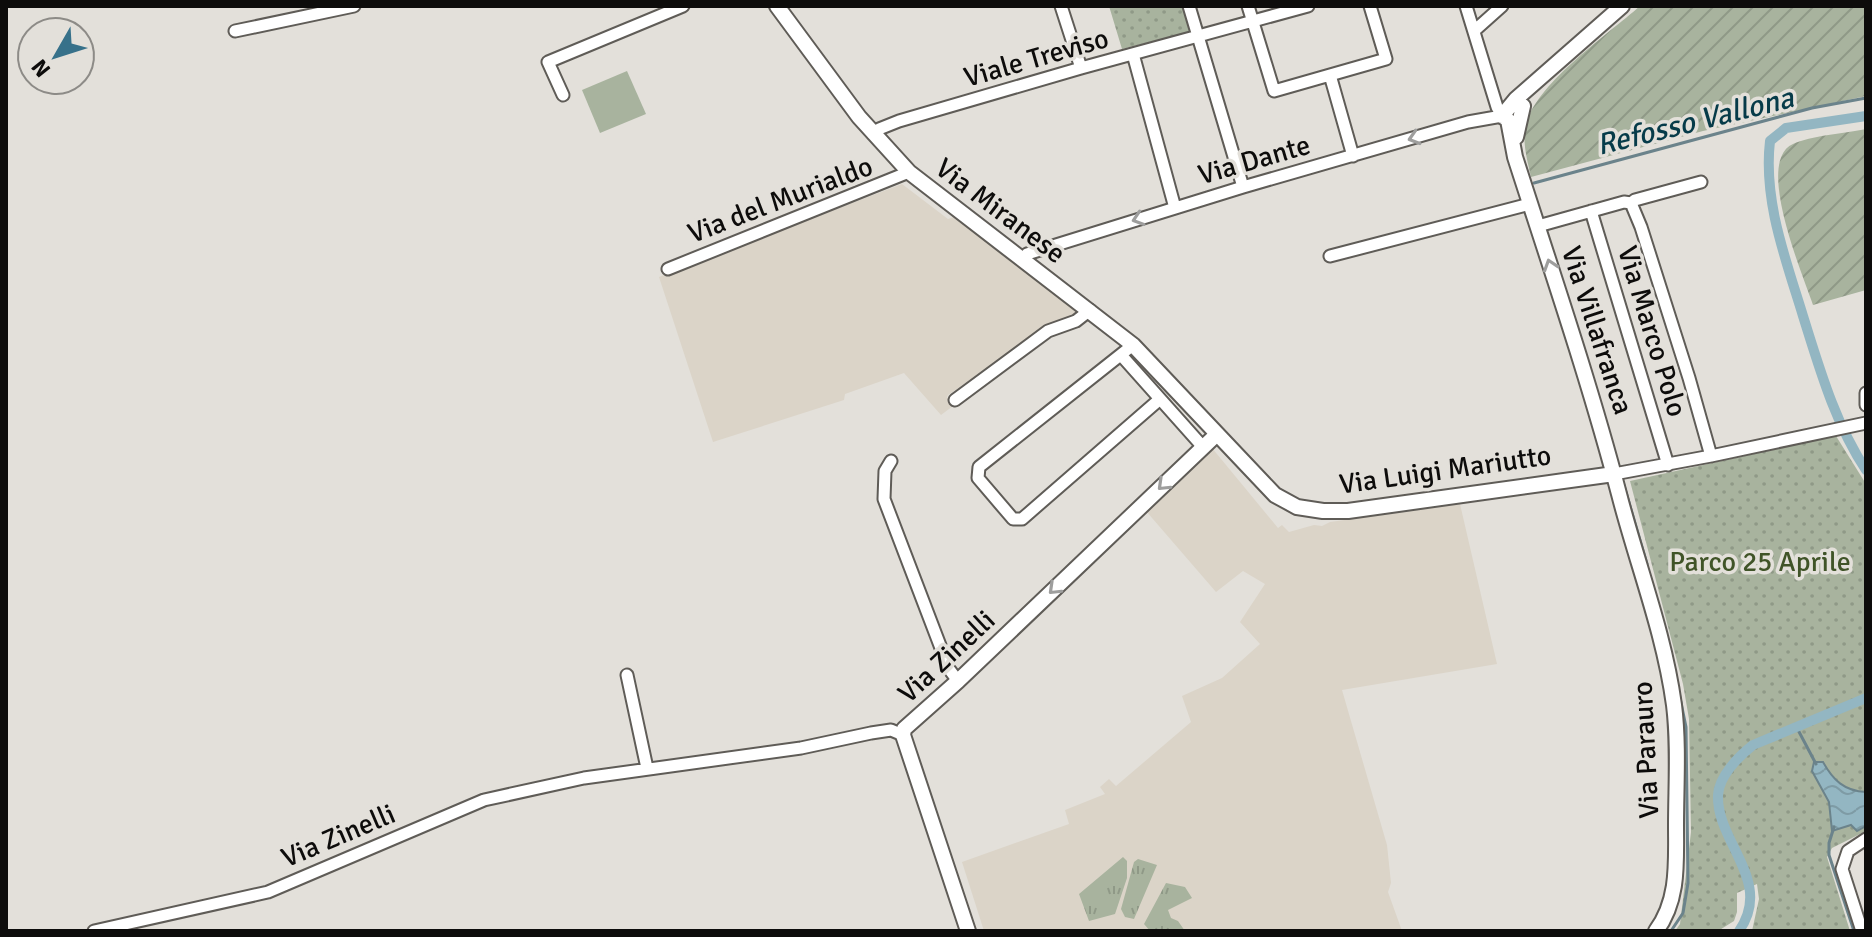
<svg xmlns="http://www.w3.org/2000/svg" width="1872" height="937" font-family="Signika,sans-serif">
<defs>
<pattern id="grass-tufts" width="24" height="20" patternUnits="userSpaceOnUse" patternTransform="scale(2)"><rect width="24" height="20" fill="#a8b39e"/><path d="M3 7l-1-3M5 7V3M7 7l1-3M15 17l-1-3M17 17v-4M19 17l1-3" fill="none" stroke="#8f9987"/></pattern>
<pattern id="park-dots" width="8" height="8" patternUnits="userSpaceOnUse" patternTransform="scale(2)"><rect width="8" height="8" fill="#a8b39e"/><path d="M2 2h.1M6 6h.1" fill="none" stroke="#8f9987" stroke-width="1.8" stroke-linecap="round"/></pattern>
<pattern id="garden-furrows" width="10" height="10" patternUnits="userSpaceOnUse" patternTransform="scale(2)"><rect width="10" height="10" fill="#a8b39e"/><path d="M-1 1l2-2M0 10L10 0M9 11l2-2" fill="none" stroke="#8f9987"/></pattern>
<pattern id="water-waves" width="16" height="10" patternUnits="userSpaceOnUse" patternTransform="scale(2)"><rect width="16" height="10" fill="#93b6c2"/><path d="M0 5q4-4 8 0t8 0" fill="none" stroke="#7e9ba5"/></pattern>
</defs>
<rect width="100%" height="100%" fill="#e3e0da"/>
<path fill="#dbd4c8" d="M 902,184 L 948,219 L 954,217 L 1078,311 L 1077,317 L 1045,329 L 948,395 L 947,397 L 953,406 L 941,415 L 904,373 L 845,394 L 844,400 L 713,442 L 659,277 Z
M 1212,448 L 1278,528 L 1282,525 L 1289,532 L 1314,525 L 1322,526 L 1330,522 L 1460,504 L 1497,664 L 1342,690 L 1387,845 L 1391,883 L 1388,892 L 1402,931 L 984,931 L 962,862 L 1069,824 L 1065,810 L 1105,794 L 1100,787 L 1109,779 L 1116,786 L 1191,722 L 1182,696 L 1222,678 L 1260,644 L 1240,622 L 1265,584 L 1243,571 L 1216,592 L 1146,511 Z"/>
<path fill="url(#grass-tufts)" d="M 1123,857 L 1127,861 L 1127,878 L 1115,914 L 1089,921 L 1079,894 Z
M 1138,859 L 1157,865 L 1134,919 L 1125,917 L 1121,909 L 1134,862 Z
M 1166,883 L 1185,887 L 1192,898 L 1168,910 L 1171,918 L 1178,921 L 1185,931 L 1150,931 L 1144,924 Z"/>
<path fill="url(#park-dots)" d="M 1109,6 L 1182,6 L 1190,32 L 1122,49 Z
M 1836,436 L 1866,484 L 1866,831 L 1832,848 L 1827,857 L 1850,931 L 1752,931 L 1759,899 L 1757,884 L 1737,893 L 1737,912 L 1734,921 L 1718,931 L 1675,931 L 1680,924 L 1691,832 L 1689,719 L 1683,684 L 1630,481 Z"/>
<path fill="url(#garden-furrows)" d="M 1640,6 L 1866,6 L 1866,96 L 1703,131 L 1531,177 C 1527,159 1521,139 1527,121 C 1540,81 1607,35 1640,6 Z
M 1866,129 L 1866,290 L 1813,305 C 1803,275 1754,161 1793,144 C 1810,136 1846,133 1866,129 Z"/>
<path fill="#a8b39e" d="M 627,71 L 646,114 L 600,133 L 582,90 Z"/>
<path fill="url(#water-waves)" stroke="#6b838b" stroke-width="2" d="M 1814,762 L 1823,762 C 1833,780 1844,791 1866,792 L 1866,826 L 1857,831 L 1851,825 L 1832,831 L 1829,802 L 1812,771 Z"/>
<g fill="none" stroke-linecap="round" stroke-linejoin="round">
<path stroke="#6b838b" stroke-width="3" d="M 1534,183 L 1812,108 L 1866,98
M 1623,482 L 1647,564
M 1670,649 L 1686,727 L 1688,883 L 1683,913 L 1671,931
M 1797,728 L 1816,764
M 1834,827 L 1829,843 L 1829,855 L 1854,931"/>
<path stroke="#93b6c2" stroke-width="10" d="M 1866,116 L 1786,128 L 1770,141 C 1763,201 1786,260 1803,316 C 1820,370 1835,423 1866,470
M 1739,931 C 1774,881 1716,842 1718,795 C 1719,776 1739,756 1753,745 L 1866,698"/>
<g stroke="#5f5c57" stroke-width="15">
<path id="minor" d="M 1061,6 L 1081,68
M 1189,6 L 1243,187
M 1248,6 L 1274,91 L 1386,59 L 1370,6
M 235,31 L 354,6
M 1474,31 L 1502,6
M 1133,54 L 1175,208
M 1330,75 L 1353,156
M 563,95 L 548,62 L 683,6
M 873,134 L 879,129 L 899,121 L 1081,68 L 1308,6
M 1631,203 L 1641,227 L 1689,378 L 1711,456
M 1591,211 L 1668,465
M 1538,226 L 1624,202 L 1631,203 L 1635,200 L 1701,182
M 1330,256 L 1530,204
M 1023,260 L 1027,254 L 1243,187 L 1468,122 L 1502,116 L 1497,107 L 1466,6
M 668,269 L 909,172
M 1133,345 L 979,467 L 978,478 L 1013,519 L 1022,519 L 1160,399
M 1121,355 L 1203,447
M 1866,393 L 1866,405
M 955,400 L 1048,331 L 1076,321 L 1090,310
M 891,461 L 885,471 L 884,499 L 949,669 L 958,681
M 1614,474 L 1711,456 L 1866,423
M 627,675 L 647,768
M 94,931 L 268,892 L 484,800 L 584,778 L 801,748 L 871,733 L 891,730 L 903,735
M 1862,931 L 1842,869 L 1848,851 L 1866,839"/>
</g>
<g stroke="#5f5c57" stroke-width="18">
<path id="major" d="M 777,6 L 859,117 L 909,172 L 1133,345 L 1275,495 L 1297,507 L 1323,511 L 1348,511 L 1614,474
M 1502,116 L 1508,120 L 1515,157 C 1551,269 1589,380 1619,494 C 1637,564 1664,632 1674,705 C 1679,745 1676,786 1676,826 C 1676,863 1679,900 1656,931
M 1502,116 L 1516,99 L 1622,6
M 1516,137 L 1523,106
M 968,931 L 903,735 L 904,729 L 958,681 L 1216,435"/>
</g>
<use href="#minor" stroke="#fff" stroke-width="11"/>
<use href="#major" stroke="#fff" stroke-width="14"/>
</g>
<defs><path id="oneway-chevron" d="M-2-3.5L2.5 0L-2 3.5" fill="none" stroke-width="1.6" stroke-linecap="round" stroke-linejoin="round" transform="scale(2)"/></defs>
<g stroke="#9e9e9d">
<use href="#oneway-chevron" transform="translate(1414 138) rotate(163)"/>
<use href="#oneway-chevron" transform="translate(1138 219) rotate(162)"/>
<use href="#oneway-chevron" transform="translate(1550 265) rotate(-108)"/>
<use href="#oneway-chevron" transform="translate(1163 485) rotate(136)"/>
<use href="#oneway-chevron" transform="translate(1054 589) rotate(136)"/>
</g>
<g text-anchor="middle" stroke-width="7" stroke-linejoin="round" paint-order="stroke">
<g font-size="28" fill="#0d0c0b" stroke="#e3e0da">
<text transform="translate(1036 57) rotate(-16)" y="10">Viale Treviso</text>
<text transform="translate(1254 159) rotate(-16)" y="10">Via Dante</text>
<text transform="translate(780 199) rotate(-21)" y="10">Via del Murialdo</text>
<text transform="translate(1001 210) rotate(37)" y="10">Via Miranese</text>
<text transform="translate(1598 330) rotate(72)" y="10">Via Villafranca</text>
<text transform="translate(1653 331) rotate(73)" y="10">Via Marco Polo</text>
<text transform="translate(1445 469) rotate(-8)" y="10">Via Luigi Mariutto</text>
<text transform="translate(946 656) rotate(-43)" y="10">Via Zinelli</text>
<text transform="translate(1645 750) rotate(-93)" y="10">Via Parauro</text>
<text transform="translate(338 835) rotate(-23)" y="10">Via Zinelli</text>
</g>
<g font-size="28" fill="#405428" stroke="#e3e0da">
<text x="1760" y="571">Parco 25 Aprile</text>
</g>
<g font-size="30" font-style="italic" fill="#063b49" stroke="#e3e0da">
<text transform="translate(1695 121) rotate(-14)" y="10">Refosso Vallona</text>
</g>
</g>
<rect width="1872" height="937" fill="none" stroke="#0d0c0b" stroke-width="16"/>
<g transform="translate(56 56) rotate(231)"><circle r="38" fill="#e3e0da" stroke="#8d8b87" stroke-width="2"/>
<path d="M0-6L14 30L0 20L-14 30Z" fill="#37718a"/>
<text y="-12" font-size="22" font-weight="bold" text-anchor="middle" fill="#0d0c0b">N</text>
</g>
</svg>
